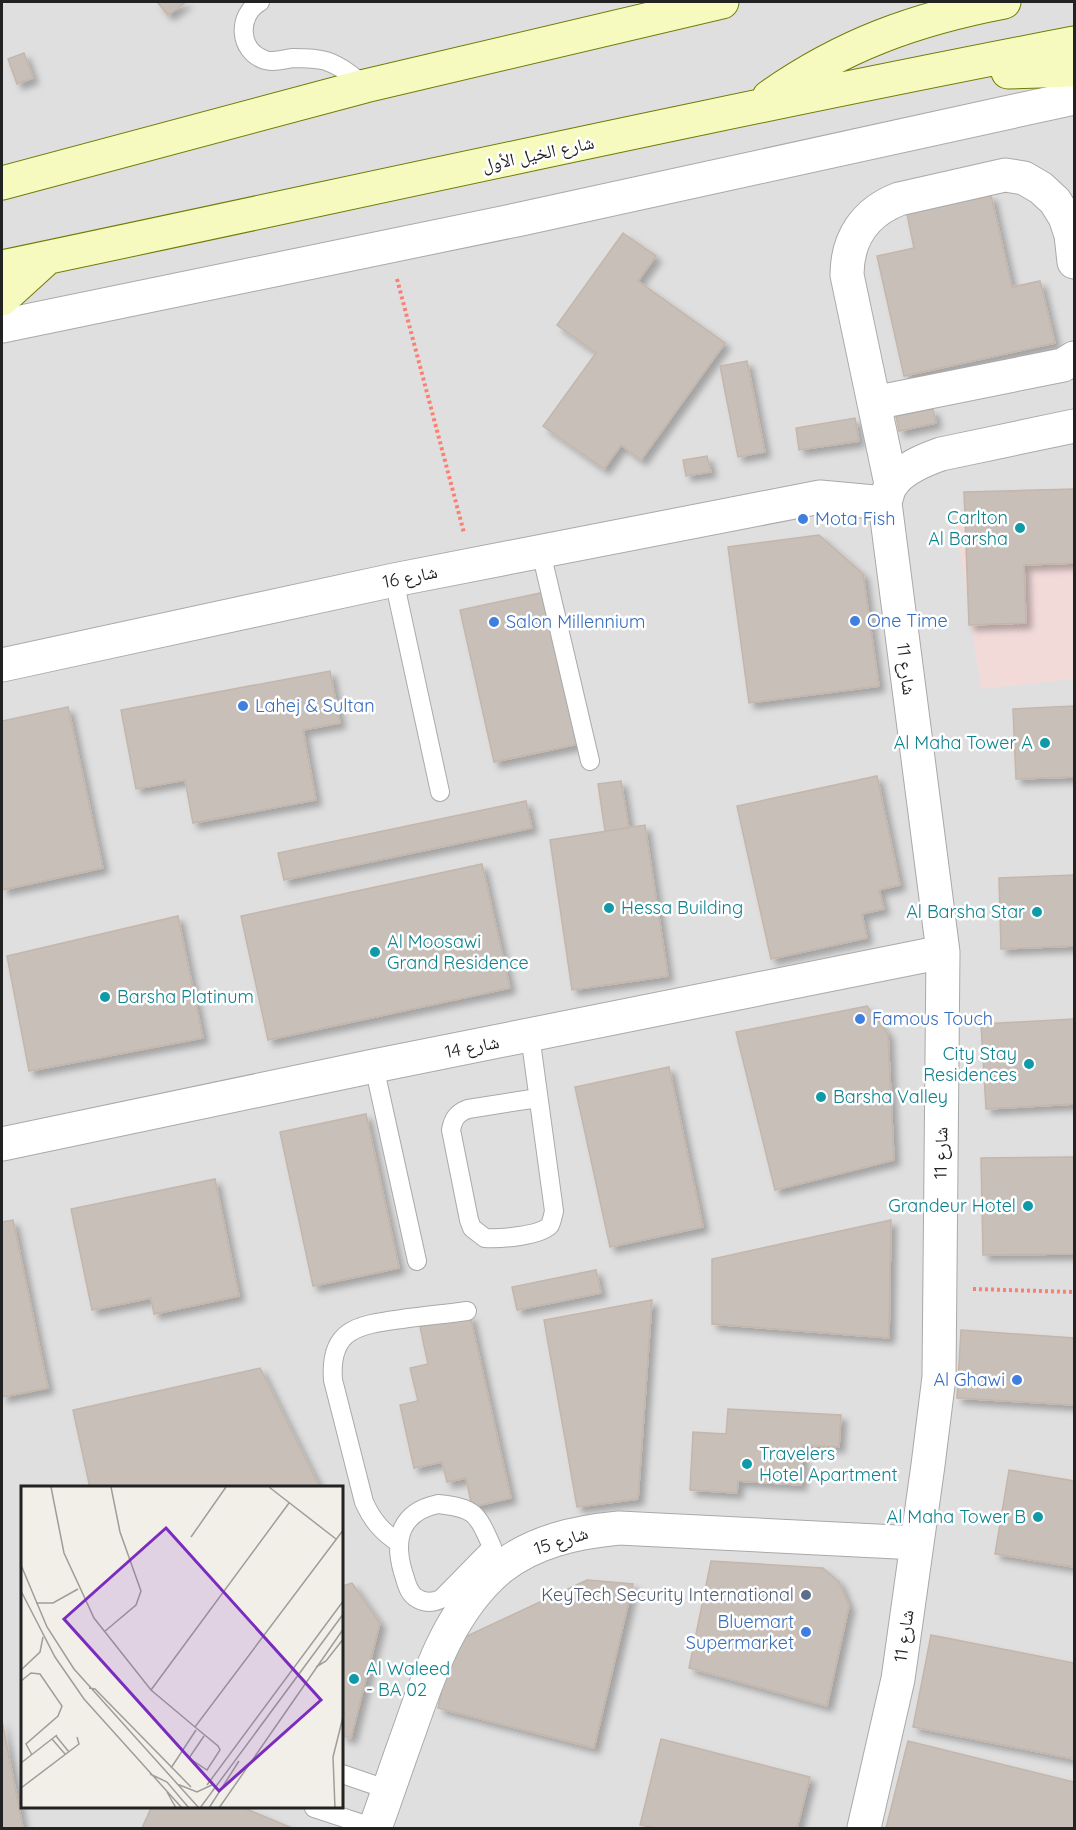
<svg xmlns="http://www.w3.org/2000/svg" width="1076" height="1830" font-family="Quicksand,'Noto Naskh Arabic',sans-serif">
<defs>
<filter id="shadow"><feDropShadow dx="5.5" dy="5.5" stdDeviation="3" flood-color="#0004"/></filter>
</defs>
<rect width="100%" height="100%" fill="#f2efe9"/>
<path fill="#e0dfdf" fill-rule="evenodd" d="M 2,2 L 1074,2 L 1074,1828 L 2,1828 ZM 22,1488 L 342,1488 L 342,1808 L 22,1808 Z"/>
<path fill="#f2dad9" d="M 1074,510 L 1074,679 L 981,689 L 956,525 Z"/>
<path fill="#c7bfb8" stroke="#c4b6ab" stroke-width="1.5" filter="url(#shadow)" d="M 157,2 L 186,2 L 168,15 Z
M 24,53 L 33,78 L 17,84 L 8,59 Z
M 991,195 L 1012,287 L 1040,281 L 1055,343 L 904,376 L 877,256 L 914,248 L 907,214 Z
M 623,233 L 656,256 L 638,281 L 725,343 L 641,460 L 621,445 L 604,469 L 543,426 L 596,353 L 557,325 Z
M 747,361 L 765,452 L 738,457 L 720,366 Z
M 933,409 L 936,423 L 899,431 L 896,416 Z
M 855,418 L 859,441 L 799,450 L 796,428 Z
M 707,456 L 711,472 L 686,476 L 683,460 Z
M 1074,489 L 1074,563 L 1024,565 L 1026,623 L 969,625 L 964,492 Z
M 819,535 L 863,574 L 879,686 L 749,703 L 728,547 Z
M 545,592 L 579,744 L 494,762 L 460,610 Z
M 330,671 L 340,723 L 303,730 L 316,800 L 193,823 L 185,780 L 136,789 L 121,710 Z
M 1074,706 L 1074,777 L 1016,779 L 1013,709 Z
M 68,707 L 103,868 L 2,890 L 2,721 Z
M 877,776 L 900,885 L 879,890 L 884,909 L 862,914 L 867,938 L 771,959 L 737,806 Z
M 621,781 L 629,828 L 605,831 L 598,784 Z
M 526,801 L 532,828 L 284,880 L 278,853 Z
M 645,825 L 668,976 L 572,990 L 550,840 Z
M 482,864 L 510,988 L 268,1040 L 241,916 Z
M 1074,875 L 1074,946 L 1001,949 L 999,878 Z
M 178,916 L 203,1038 L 29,1071 L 7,956 Z
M 867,1006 L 888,1034 L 894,1160 L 775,1190 L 736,1032 Z
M 1074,1019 L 1074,1104 L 986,1109 L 981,1024 Z
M 669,1067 L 703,1227 L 610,1247 L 575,1087 Z
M 366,1114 L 399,1268 L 313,1286 L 280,1132 Z
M 1074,1157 L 1074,1254 L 983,1255 L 981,1158 Z
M 215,1179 L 239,1296 L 154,1314 L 151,1298 L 92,1310 L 71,1209 Z
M 13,1220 L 48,1388 L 2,1397 L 2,1222 Z
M 891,1220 L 889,1338 L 712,1324 L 712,1259 Z
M 596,1270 L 601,1293 L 517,1310 L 512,1287 Z
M 652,1300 L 638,1499 L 577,1507 L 544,1320 Z
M 470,1315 L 511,1498 L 472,1507 L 466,1478 L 447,1482 L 442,1462 L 414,1468 L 400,1405 L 418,1401 L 410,1368 L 428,1364 L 420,1327 Z
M 961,1330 L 1074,1338 L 1074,1405 L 957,1398 Z
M 260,1368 L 320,1488 L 90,1488 L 73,1410 Z
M 728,1409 L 841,1415 L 839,1447 L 803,1445 L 801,1485 L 738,1481 L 737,1493 L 690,1490 L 693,1432 L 726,1434 Z
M 1009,1470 L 1074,1481 L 1074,1567 L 995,1554 Z
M 711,1561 L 823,1568 L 839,1582 L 849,1606 L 827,1706 L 689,1668 Z
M 587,1580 L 633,1584 L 594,1748 L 438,1708 L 452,1643 Z
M 352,1583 L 380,1623 L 351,1738 L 342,1736 L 342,1586 Z
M 931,1635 L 1074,1663 L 1074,1759 L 913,1727 Z
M 2,1721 L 23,1828 L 2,1828 Z
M 661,1739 L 810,1777 L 797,1828 L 656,1828 L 640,1825 Z
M 908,1741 L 1074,1782 L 1074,1828 L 886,1828 Z
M 151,1808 L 244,1808 L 292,1828 L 142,1828 Z"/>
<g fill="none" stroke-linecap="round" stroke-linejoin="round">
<g stroke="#a9a9a9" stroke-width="20">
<path id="lane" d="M 260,2 C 237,15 238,51 265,60 C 275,63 284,59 293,58 C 303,58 316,58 326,61 C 341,66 353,76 365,86
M 541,552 L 590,761
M 394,580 L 440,792
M 530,1035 L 554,1211 C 553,1215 552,1221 550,1225 C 541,1236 499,1239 485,1238 L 472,1228 L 469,1220 L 451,1130 C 453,1119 457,1113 468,1109 L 538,1098
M 374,1066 L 417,1261
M 438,1504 C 475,1508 477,1513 492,1547 L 441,1599 C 432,1603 423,1603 415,1597 C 407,1591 406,1580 403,1572 C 393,1538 401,1512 438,1504 Z
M 399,1543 C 382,1532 372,1520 364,1502 L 333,1380 C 329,1328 359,1325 402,1319 C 423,1316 445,1314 467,1311
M 342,1774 L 389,1790
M 314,1808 L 375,1828"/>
</g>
<g stroke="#a9a9a9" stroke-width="35">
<path id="street" d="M 2,326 L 521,219 L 1074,98
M 874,403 L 1063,365 L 1074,358
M 891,484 L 847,275 C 847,239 865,212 899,199 L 1005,175 L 1024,178 L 1041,188 L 1055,201 L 1065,217 L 1071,235 L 1074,262
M 885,502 C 887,497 888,489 892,484 C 902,469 924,460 941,454 L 1074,426
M 2,665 L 394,580 L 820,497 L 885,503 L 943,952 L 939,1377 L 928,1465 L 898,1679 L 864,1828
M 2,1144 L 374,1066 L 943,952
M 375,1828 C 387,1795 398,1762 410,1729 C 430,1671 451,1609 500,1568 C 534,1541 577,1532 619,1528 L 917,1543"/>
</g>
<g stroke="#707d05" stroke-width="35">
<path id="secondary" d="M 1008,72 L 1074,70
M 769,97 C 843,45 915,19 1004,2
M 2,183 L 365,86 L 722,2
M 2,267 C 359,192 716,112 1074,43
M 2,299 L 47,258"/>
</g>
<path stroke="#fa8072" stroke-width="4" stroke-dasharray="3 3" stroke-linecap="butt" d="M 397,279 L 464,533
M 973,1289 L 1074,1292"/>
<use href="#lane" stroke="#fff" stroke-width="18"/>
<use href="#street" stroke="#fff" stroke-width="33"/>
<use href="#secondary" stroke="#f7fabf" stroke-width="33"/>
</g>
<g fill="#3f7fe0" stroke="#fff" stroke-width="2">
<circle cx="803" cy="519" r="6"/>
<circle cx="855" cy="621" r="6"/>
<circle cx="494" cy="622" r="6"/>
<circle cx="243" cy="706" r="6"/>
<circle cx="860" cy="1019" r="6"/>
<circle cx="1017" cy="1380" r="6"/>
<circle cx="806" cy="1632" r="6"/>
</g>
<g fill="#0f9aa8" stroke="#fff" stroke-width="2">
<circle cx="1020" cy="528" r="6"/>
<circle cx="1045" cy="743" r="6"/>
<circle cx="609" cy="908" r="6"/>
<circle cx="1037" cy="912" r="6"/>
<circle cx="375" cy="952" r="6"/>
<circle cx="105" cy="997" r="6"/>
<circle cx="1029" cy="1064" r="6"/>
<circle cx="821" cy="1097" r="6"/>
<circle cx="1028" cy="1206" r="6"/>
<circle cx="747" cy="1464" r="6"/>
<circle cx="1038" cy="1517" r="6"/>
<circle cx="354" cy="1679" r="6"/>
</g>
<circle fill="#5c6f8a" stroke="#fff" stroke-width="2" cx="806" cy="1595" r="6"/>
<g text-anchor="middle" stroke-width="5" stroke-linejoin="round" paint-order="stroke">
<g font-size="18" fill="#222" stroke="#fff">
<text transform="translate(538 154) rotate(-12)" y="6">شارع الخيل الأول</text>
<text transform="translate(410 577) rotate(-11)" y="6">شارع 16</text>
<text transform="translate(906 669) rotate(83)" y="6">شارع 11</text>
<text transform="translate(472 1047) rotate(-11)" y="6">شارع 14</text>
<text transform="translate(941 1153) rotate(-89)" y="6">شارع 11</text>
<text transform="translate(561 1541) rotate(-18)" y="6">شارع 15</text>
<text transform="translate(904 1636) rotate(-82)" y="6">شارع 11</text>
</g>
<g font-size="18" fill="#0d838f" stroke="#fff" text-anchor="end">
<text x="1008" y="524">Carlton<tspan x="1008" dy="21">Al Barsha</tspan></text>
<text x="1033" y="749">Al Maha Tower A</text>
<text x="621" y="914" text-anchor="start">Hessa Building</text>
<text x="1025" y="918">Al Barsha Star</text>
<text x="387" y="948" text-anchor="start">Al Moosawi<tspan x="387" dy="21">Grand Residence</tspan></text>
<text x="117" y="1003" text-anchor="start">Barsha Platinum</text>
<text x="1017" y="1060">City Stay<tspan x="1017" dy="21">Residences</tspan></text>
<text x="833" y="1103" text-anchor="start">Barsha Valley</text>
<text x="1016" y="1212">Grandeur Hotel</text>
<text x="759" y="1460" text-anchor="start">Travelers<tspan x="759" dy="21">Hotel Apartment</tspan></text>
<text x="1026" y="1523">Al Maha Tower B</text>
<text x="366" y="1675" text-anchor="start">Al Waleed<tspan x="366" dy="21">- BA 02</tspan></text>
</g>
<g font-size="18" fill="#366cbe" stroke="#fff" text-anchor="start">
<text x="815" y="525">Mota Fish</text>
<text x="867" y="627">One Time</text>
<text x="506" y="628">Salon Millennium</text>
<text x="255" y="712">Lahej &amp; Sultan</text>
<text x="872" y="1025">Famous Touch</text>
<text x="1005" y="1386" text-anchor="end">Al Ghawi</text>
<text x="794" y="1628" text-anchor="end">Bluemart<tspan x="794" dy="21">Supermarket</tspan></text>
</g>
<g font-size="18" fill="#4e5e75" stroke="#fff" text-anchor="end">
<text x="794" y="1601">KeyTech Security International</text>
</g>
</g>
<g transform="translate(21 1486)">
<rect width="322" height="322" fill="#f2efe9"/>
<path fill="none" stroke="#9f9d99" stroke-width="1.5" d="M 30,1 L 43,67 L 73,132 L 130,204 L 174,241 L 323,43M 248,1 L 315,53M 170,51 L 205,1M 0,79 L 26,141 L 53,183 L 178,322M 0,105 L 34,171 L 63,213 L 161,322M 15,117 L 32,117 L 57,103M 83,146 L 115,119 L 120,105 L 99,46 L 90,1M 295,181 L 305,175 L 323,152M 0,184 L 19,166 L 22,151M 0,195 L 10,187 L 19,188 L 41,220 L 37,230 L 5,258 L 11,269M 68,202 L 74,203 L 170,301M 130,204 L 268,17M 174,241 L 197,260 L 199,264 L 186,284 L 168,272 L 183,250M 35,250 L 48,266M 31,253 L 44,268M 0,277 L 36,249M 150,282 L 175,244M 129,288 L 146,296 L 168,322M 156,298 L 176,306 L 193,298M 186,299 L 323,114M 0,302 L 58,258 L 56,251M 146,306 L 155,322M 179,322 L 323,127M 188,322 L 218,275M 198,322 L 323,142M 314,322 L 312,271 L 323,227"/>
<path fill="#7b2cbf" fill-opacity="0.15" stroke="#7b2cbf" stroke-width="3" d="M 145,42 L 300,214 L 198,305 L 43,133 Z"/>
<rect width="322" height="322" fill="none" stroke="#222" stroke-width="3"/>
</g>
<rect width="1076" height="1830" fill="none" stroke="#222222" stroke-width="6"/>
</svg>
